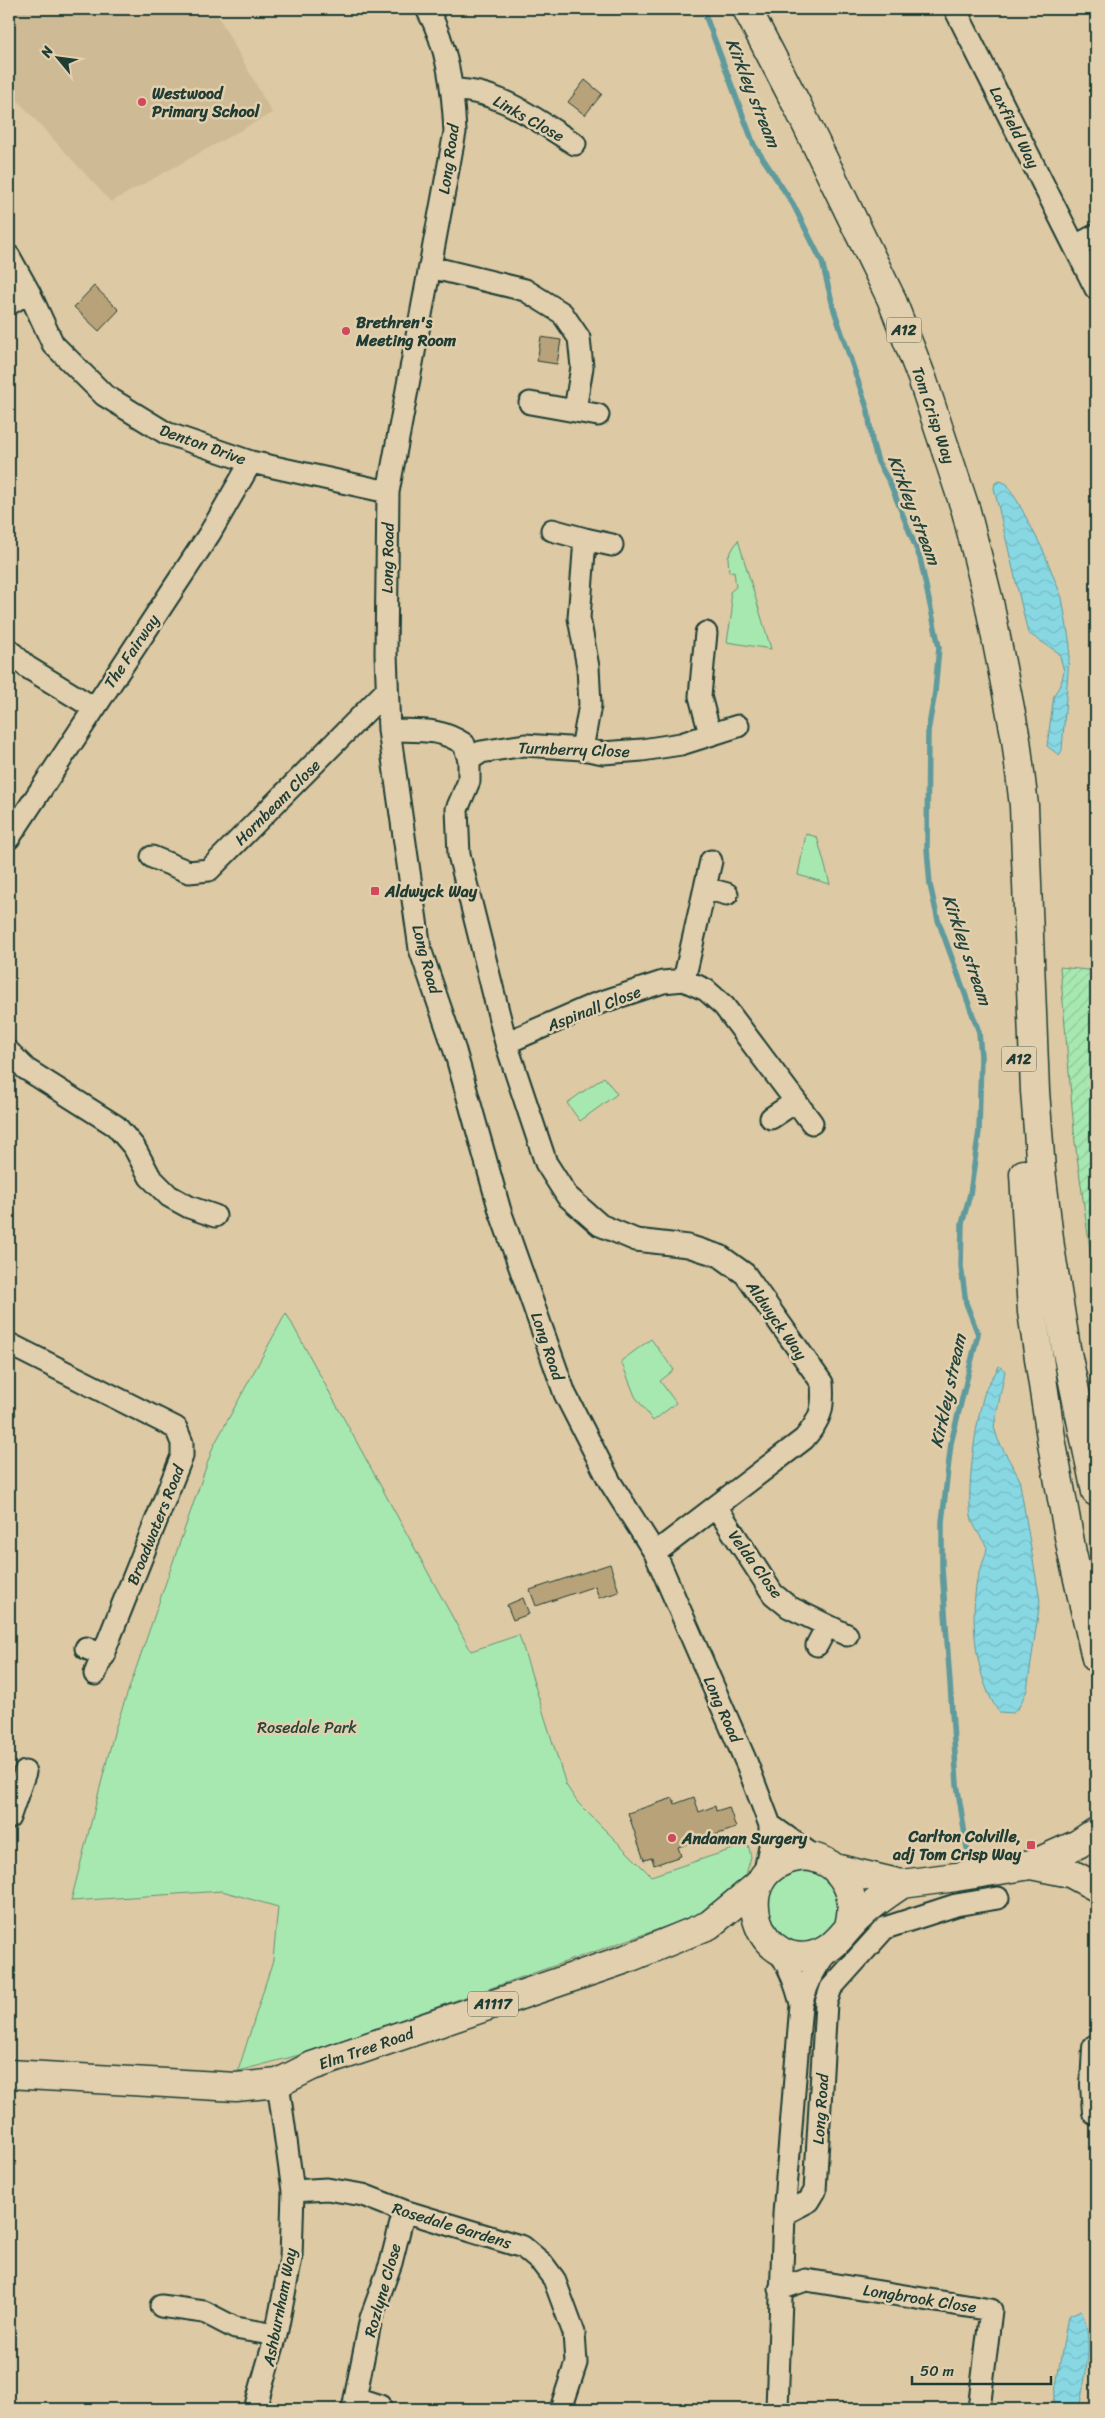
<svg xmlns="http://www.w3.org/2000/svg" width="1105" height="2418" font-family="Sriracha,sans-serif">
<defs>
<pattern id="garden-furrows" width="10" height="10" patternUnits="userSpaceOnUse" patternTransform="scale(1.25)"><rect width="10" height="10" fill="#a7e8b1"/><path d="M-1 1l2-2M0 10L10 0M9 11l2-2" fill="none" stroke="#8fc899"/></pattern>
<pattern id="water-waves" width="16" height="10" patternUnits="userSpaceOnUse" patternTransform="scale(1.25)"><rect width="16" height="10" fill="#88d8e3"/><path d="M0 5q4-4 8 0t8 0" fill="none" stroke="#75bac3"/></pattern>
</defs>
<rect width="100%" height="100%" fill="#ddc9a4"/>
<filter id="ink" filterUnits="userSpaceOnUse"><feTurbulence type="fractalNoise" baseFrequency=".02" numOctaves="2"/><feDisplacementMap in="SourceGraphic" scale="10" xChannelSelector="R" yChannelSelector="G"/><feConvolveMatrix kernelMatrix="1 2 1 2 8 2 1 2 1" color-interpolation-filters="sRGB"/></filter>
<g filter="url(#ink)">
<path fill="#ceba95" d="M 9,9 L 214,9 L 272,113 L 111,202 L 9,91 Z"/>
<path fill="#a7e8b1" stroke="#639272" d="M 738,540 L 771,649 L 727,642 L 732,611 L 730,592 L 736,587 L 734,571 L 729,572 L 728,557 Z
M 806,834 L 817,837 L 830,884 L 798,875 Z
M 604,1077 L 617,1094 L 580,1121 L 567,1103 Z
M 286,1313 L 471,1651 L 519,1635 L 566,1785 L 578,1803 L 651,1876 L 748,1844 L 751,1857 L 745,1878 L 724,1904 L 693,1917 L 303,2054 L 238,2071 L 273,1960 L 278,1907 L 222,1891 L 71,1901 L 115,1729 L 213,1447 Z
M 651,1339 L 674,1370 L 660,1381 L 676,1403 L 653,1421 L 635,1396 L 621,1361 Z
M766 1906a37 37 0 1 1 74 0a37 37 0 1 1-74 0Z"/>
<path fill="url(#garden-furrows)" stroke="#639272" d="M 1060,967 L 1096,971 L 1096,1292 L 1075,1142 Z"/>
<path fill="url(#water-waves)" stroke="#5e9a9d" d="M 1000,481 L 1007,484 L 1019,504 L 1043,550 L 1062,598 L 1070,645 L 1062,750 L 1059,755 L 1047,746 L 1054,695 L 1061,684 L 1064,671 L 1059,653 L 1028,633 L 994,488 L 995,483 Z
M 999,1366 L 1005,1371 L 994,1427 L 998,1440 L 1019,1478 L 1040,1601 L 1027,1690 L 1019,1707 L 1013,1713 L 999,1712 C 975,1679 970,1620 977,1580 C 979,1569 986,1559 987,1547 C 981,1537 974,1528 971,1516 C 966,1491 977,1409 987,1386 C 991,1379 996,1373 999,1366 Z
M 1081,2310 C 1095,2341 1085,2377 1079,2409 L 1052,2409 L 1068,2316 Z"/>
<g fill="none" stroke-linecap="round" stroke-linejoin="round">
<path stroke="#5e9a9d" stroke-width="5.5" d="M 703,9 L 754,145 L 793,204 L 822,262 L 834,310 L 868,411 L 872,441 L 878,462 L 890,483 L 920,558 L 939,647 L 935,692 L 928,731 L 927,848 L 930,885 L 938,920 L 979,1032 L 981,1056 L 979,1131 L 970,1194 L 962,1224 L 961,1266 L 966,1303 L 978,1334 L 951,1443 L 942,1522 L 942,1568 L 957,1784 L 967,1848"/>
</g>
<path fill="#b8a279" stroke="#1f3d34" d="M 585,80 L 602,94 L 585,115 L 568,102 Z
M 94,286 L 119,310 L 99,331 L 74,307 Z
M 541,337 L 561,340 L 557,364 L 537,361 Z
M 610,1564 L 619,1592 L 599,1598 L 595,1586 L 536,1606 L 530,1590 Z
M 523,1598 L 529,1614 L 513,1620 L 507,1605 Z
M 694,1797 L 699,1812 L 715,1806 L 716,1811 L 729,1807 L 736,1828 L 678,1847 L 681,1856 L 654,1865 L 652,1858 L 644,1860 L 628,1813 L 673,1798 L 675,1804 Z"/>
<g fill="none" stroke-linecap="round" stroke-linejoin="round">
<g stroke="#1f3d34" stroke-width="25">
<path id="minor" d="M 427,9 C 448,46 453,90 455,132 L 388,492 L 386,654 L 389,730 L 420,949 L 455,1051 L 500,1211 L 565,1394 L 610,1482 L 655,1553 L 747,1764 L 770,1825 L 770,1846 L 764,1876
M 955,9 L 1096,289
M 453,90 C 498,89 538,121 575,144
M 1075,246 L 1096,235
M 9,256 L 29,292 L 53,344 L 104,395 L 166,433 L 251,462 L 388,492
M 430,267 L 525,290 L 562,313 L 579,338 L 582,367 L 575,410
M 9,304 L 29,292
M 530,403 L 598,415
M 552,530 L 585,539 L 579,618 L 588,667 L 590,705 L 582,749
M 585,539 L 612,545
M 706,633 L 700,696 L 710,734
M 9,650 L 27,667 L 94,708
M 389,730 C 419,731 438,727 464,744 L 469,760 L 469,781 L 457,809 L 459,855 L 506,1043 L 546,1163 L 567,1196 L 600,1225 L 636,1240 L 688,1246 L 720,1256 L 745,1274 L 822,1383 C 824,1409 821,1419 804,1439 L 655,1553
M 469,760 L 481,752 L 525,745 L 582,749 L 603,753 L 642,750 L 681,744 L 738,726
M 9,838 L 210,533 L 251,462
M 152,857 L 189,872 L 209,870 L 387,690
M 705,888 L 727,894
M 684,980 L 711,861
M 506,1043 L 593,1005 L 663,982 L 684,980 L 706,990 L 724,1006 L 812,1123
M 9,1052 L 26,1069 L 116,1126 L 134,1147 L 150,1177 L 169,1196 L 189,1207 L 215,1216
M 771,1118 L 795,1102
M 9,1344 L 176,1428 L 182,1443 L 182,1456 L 95,1674
M 717,1508 L 773,1594 L 789,1607 L 847,1635
M 817,1645 L 827,1626
M 86,1648 L 104,1656
M 9,1818 L 25,1772
M 770,1825 L 818,1859
M 777,1949 C 790,1966 796,1984 801,2004
M 293,2191 L 327,2189 L 363,2195 L 404,2211 L 523,2247 L 542,2263 L 554,2279 L 574,2333 L 576,2363 L 561,2409
M 784,2214 L 809,2201 L 815,2191 L 826,2003 L 831,1988 L 885,1928 L 956,1905 L 998,1898
M 780,2289 L 806,2280 L 991,2310 L 979,2409
M 161,2306 L 204,2312 L 235,2328 L 276,2335
M 355,2398 L 380,2406
M 255,2409 L 276,2335 L 291,2258 L 293,2191 L 278,2083
M 353,2409 L 371,2318 L 391,2263 L 404,2211
M 777,2409 L 784,2214 L 801,2004 C 808,1982 816,1963 833,1946"/>
</g>
<g stroke="#1f3d34" stroke-width="30">
<path id="major" d="M 1096,2048 L 1094,2085 L 1096,2112"/>
</g>
<g stroke="#1f3d34" stroke-width="31">
<path id="highway" d="M 747,9 L 798,107 L 891,298 L 922,378 L 966,511 L 989,602 L 1016,739 L 1024,806 L 1035,1091 L 1041,1170 L 1050,1247 L 1066,1348 L 1096,1492
M 1024,1174 L 1032,1312 L 1052,1444 L 1072,1553 L 1096,1658
M 1031,1865 L 1070,1873 L 1096,1887
M 835,1868 L 902,1884 L 956,1877 L 1031,1865 L 1078,1844 L 1096,1832
M 849,1927 C 854,1905 853,1888 837,1871 C 829,1861 812,1855 799,1857 C 720,1870 759,1981 822,1952 C 839,1944 846,1928 860,1916 C 873,1903 887,1894 902,1884
M 9,2074 L 236,2087 L 278,2083 L 312,2066 L 626,1959 L 709,1925 L 759,1884"/>
</g>
<use href="#minor" stroke="#e1cfad" stroke-width="21"/>
<use href="#major" stroke="#e1cfad" stroke-width="26"/>
<use href="#highway" stroke="#e1cfad" stroke-width="28"/>
</g>
</g>
<g fill="#d1495b" stroke="#e1cfad" stroke-width="2">
<circle cx="142" cy="102" r="5"/>
<circle cx="346" cy="331" r="5"/>
<rect x="370" y="886" width="10" height="10" rx="2.5"/>
<circle cx="672" cy="1838" r="5"/>
<rect x="1026" y="1840" width="10" height="10" rx="2.5"/>
</g>
<g text-anchor="middle" stroke-width="5" stroke-linejoin="round" paint-order="stroke">
<g fill="#e1cfad" stroke="#596958" stroke-width="1">
<rect x="886.5" y="317.5" width="35" height="25" rx="4"/>
<rect x="1001.5" y="1046.5" width="35" height="25" rx="4"/>
<rect x="468" y="1991.5" width="50" height="25" rx="4"/>
</g>
<g font-size="15" font-weight="bold" fill="#1f3d34">
<text x="904" y="335">A12</text>
<text x="1019" y="1064">A12</text>
<text x="493" y="2009">A1117</text>
</g>
<g font-size="16" font-weight="bold" fill="#1f3d34" stroke="#e1cfad" text-anchor="start">
<text x="152" y="99">Westwood<tspan x="152" dy="18">Primary School</tspan></text>
<text x="356" y="328">Brethren's<tspan x="356" dy="18">Meeting Room</tspan></text>
<text x="385" y="897">Aldwyck Way</text>
<text x="1021" y="1842" text-anchor="end">Carlton Colville,<tspan x="1021" dy="18">adj Tom Crisp Way</tspan></text>
<text x="682" y="1844">Andaman Surgery</text>
</g>
<g font-size="16" fill="#1f3d34" stroke="#e1cfad">
<text transform="translate(529 118) rotate(29)" y="6">Links Close</text>
<text transform="translate(1015 127) rotate(63)" y="6">Laxfield Way</text>
<text transform="translate(448 159) rotate(-82)" y="6">Long Road</text>
<text transform="translate(934 415) rotate(71)" y="6">Tom Crisp Way</text>
<text transform="translate(203 444) rotate(20)" y="6">Denton Drive</text>
<text transform="translate(387 558) rotate(-89)" y="6">Long Road</text>
<text transform="translate(131 651) rotate(-56)" y="6">The Fairway</text>
<text transform="translate(574 749) rotate(2)" y="6">Turnberry Close</text>
<text transform="translate(277 802) rotate(-45)" y="6">Hornbeam Close</text>
<text transform="translate(427 959) rotate(75)" y="6">Long Road</text>
<text transform="translate(594 1008) rotate(-21)" y="6">Aspinall Close</text>
<text transform="translate(777 1320) rotate(55)" y="6">Aldwyck Way</text>
<text transform="translate(548 1346) rotate(71)" y="6">Long Road</text>
<text transform="translate(155 1525) rotate(-68)" y="6">Broadwaters Road</text>
<text transform="translate(756 1564) rotate(54)" y="6">Velda Close</text>
<text transform="translate(723 1709) rotate(66)" y="6">Long Road</text>
<text transform="translate(366 2048) rotate(-19)" y="6">Elm Tree Road</text>
<text transform="translate(820 2109) rotate(-86)" y="6">Long Road</text>
<text transform="translate(452 2225) rotate(17)" y="6">Rosedale Gardens</text>
<text transform="translate(382 2290) rotate(-74)" y="6">Rozlyne Close</text>
<text transform="translate(920 2298) rotate(9)" y="6">Longbrook Close</text>
<text transform="translate(279 2307) rotate(-79)" y="6">Ashburnham Way</text>
</g>
<g font-size="16" fill="#26463a" stroke="#e1cfad">
<text x="307" y="1733">Rosedale Park</text>
</g>
<g font-size="18" font-style="italic" fill="#24453d" stroke="#e1cfad">
<text transform="translate(753 93) rotate(68)" y="6">Kirkley stream</text>
<text transform="translate(914 510) rotate(69)" y="6">Kirkley stream</text>
<text transform="translate(967 950) rotate(71)" y="6">Kirkley stream</text>
<text transform="translate(948 1391) rotate(-78)" y="6">Kirkley stream</text>
</g>
</g>
<rect width="1105" height="2418" fill="none" stroke="#e1cfad" stroke-width="30"/>
<rect x="15" y="15" width="1075" height="2388" fill="none" stroke="#1f3d34" stroke-width="2" filter="url(#ink)"/>
<g transform="translate(58 58) rotate(299)" stroke="#e1cfad" stroke-width="4" paint-order="stroke">
<path d="M0-4L9 19L0 12L-9 19Z" fill="#1f3d34"/>
<text y="-8" font-size="14" font-weight="bold" text-anchor="middle" fill="#1f3d34">N</text>
</g>
<path d="M912 2376v8h139v-8" fill="none" stroke="#1f3d34" stroke-width="2.5"/>
<text x="920" y="2376" font-size="15" fill="#1f3d34" stroke="#e1cfad" stroke-width="4" paint-order="stroke">50 m</text>
</svg>
